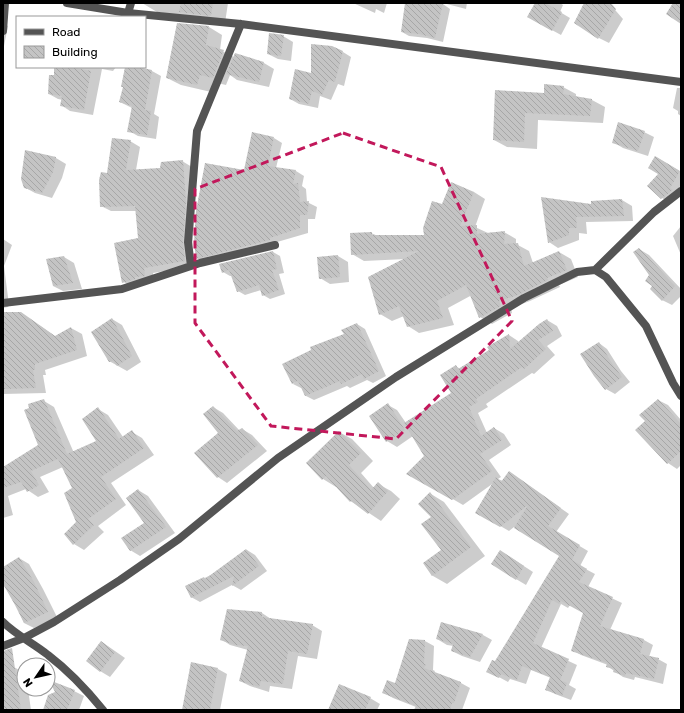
<svg xmlns="http://www.w3.org/2000/svg" width="684" height="713" font-family="Rubik,sans-serif">
<defs>
<pattern id="building-back-hatch" width="6" height="6" patternUnits="userSpaceOnUse"><rect width="6" height="6" fill="#c4c4c4"/><path d="M-1 5l2 2M0 0l6 6M5-1l2 2" fill="none" stroke="#a7a7a7"/></pattern>
</defs>
<rect width="100%" height="100%" fill="#fff"/>
<path fill="#0003" d="M 142,3 L 228,3 L 225,23 L 157,12 Z
M 353,3 L 387,3 L 384,13 L 376,9 L 375,13 Z
M 406,3 L 436,3 L 443,4 L 450,9 L 443,42 L 427,38 L 409,36 L 402,32 Z
M 443,3 L 467,3 L 466,9 Z
M 536,3 L 560,3 L 563,5 L 560,12 L 570,18 L 561,35 L 528,17 Z
M 585,3 L 609,3 L 623,19 L 609,43 L 599,38 Z
M 3,23 L 8,26 L 3,51 Z
M 209,27 L 222,35 L 220,50 L 234,57 L 264,63 L 274,69 L 269,87 L 237,80 L 230,75 L 226,85 L 213,82 L 211,92 L 181,85 L 167,78 Z
M 283,36 L 293,42 L 291,61 L 278,59 L 268,54 Z
M 343,52 L 351,57 L 344,86 L 338,84 L 331,100 L 320,96 L 318,108 L 299,104 L 290,99 L 312,74 Z
M 55,67 L 116,67 L 113,71 L 102,69 L 93,115 L 70,111 L 61,105 L 63,100 L 58,99 L 49,94 L 55,76 Z
M 126,67 L 133,67 L 152,71 L 161,76 L 154,114 L 159,117 L 156,139 L 138,136 L 129,131 L 132,108 L 120,102 L 124,87 Z
M 563,87 L 576,94 L 576,97 L 592,100 L 605,107 L 603,123 L 538,120 L 537,149 L 507,147 L 494,140 L 544,94 Z
M 677,88 L 681,88 L 681,116 L 678,114 L 678,111 L 673,108 Z
M 644,132 L 654,137 L 648,156 L 623,148 L 613,142 Z
M 274,138 L 282,143 L 276,168 L 296,171 L 304,176 L 302,186 L 306,189 L 307,202 L 317,207 L 315,219 L 308,219 L 308,233 L 205,263 L 197,258 L 245,171 Z
M 130,141 L 140,147 L 136,170 L 161,169 L 182,161 L 192,167 L 195,208 L 192,248 L 194,266 L 153,273 L 154,281 L 133,288 L 124,282 L 139,239 L 137,211 L 111,211 L 101,206 L 108,174 Z
M 26,152 L 56,158 L 66,164 L 62,178 L 52,198 L 35,193 L 24,187 Z
M 656,157 L 681,172 L 681,185 L 669,202 L 662,198 L 648,186 L 659,174 Z
M 474,192 L 485,199 L 475,227 L 488,233 L 504,232 L 516,239 L 516,244 L 529,251 L 533,263 L 559,252 L 571,259 L 578,277 L 559,285 L 560,287 L 530,301 L 511,308 L 512,313 L 492,324 L 480,317 L 472,295 L 448,308 L 454,325 L 419,333 L 408,326 L 404,316 L 392,321 L 380,314 L 406,259 L 364,261 L 352,254 L 371,233 L 378,236 L 425,236 L 443,205 Z
M 542,198 L 592,205 L 622,200 L 632,206 L 633,221 L 586,222 L 587,234 L 579,233 L 579,240 L 558,248 L 549,242 Z
M 681,226 L 681,255 L 673,236 Z
M 3,239 L 12,245 L 4,266 L 9,305 L 8,307 L 3,308 Z
M 639,249 L 649,255 L 681,289 L 681,296 L 672,305 L 662,300 L 653,285 Z
M 273,252 L 280,256 L 284,273 L 279,274 L 285,294 L 270,299 L 263,295 L 261,290 L 245,295 L 238,291 L 232,276 L 230,276 L 223,272 Z
M 338,256 L 348,262 L 349,282 L 330,284 L 320,278 Z
M 64,257 L 74,263 L 82,289 L 63,291 L 53,286 Z
M 112,319 L 122,325 L 141,362 L 127,371 L 109,361 Z
M 547,320 L 557,326 L 562,336 L 547,346 L 555,355 L 534,374 L 532,373 L 486,404 L 488,407 L 478,413 L 487,433 L 494,428 L 504,434 L 511,445 L 489,460 L 501,477 L 498,479 L 503,481 L 518,478 L 569,514 L 556,532 L 588,551 L 580,566 L 595,574 L 588,587 L 622,603 L 610,630 L 644,640 L 653,645 L 649,657 L 658,659 L 667,664 L 663,684 L 635,677 L 634,680 L 623,677 L 607,666 L 608,665 L 581,655 L 572,650 L 585,613 L 570,605 L 568,608 L 561,604 L 541,648 L 577,665 L 569,685 L 576,689 L 571,700 L 555,694 L 546,689 L 551,678 L 531,670 L 526,684 L 510,679 L 508,682 L 497,676 L 495,663 L 561,556 L 514,527 L 509,531 L 476,512 L 495,482 L 463,505 L 408,473 L 425,456 L 413,436 L 397,447 L 387,441 L 388,405 L 397,410 L 406,423 L 452,394 L 456,366 L 460,369 L 491,350 L 509,335 L 518,341 L 519,343 Z
M 357,324 L 365,329 L 386,376 L 373,383 L 367,380 L 350,388 L 347,386 L 314,400 L 306,396 L 302,388 L 301,388 L 293,384 Z
M 3,325 L 39,325 L 56,337 L 71,328 L 82,334 L 87,356 L 45,370 L 46,375 L 43,375 L 46,393 L 3,394 Z
M 599,343 L 607,349 L 621,371 L 630,382 L 615,394 L 606,389 L 595,376 Z
M 658,400 L 668,405 L 681,420 L 681,465 L 677,469 L 668,463 L 646,421 Z
M 44,401 L 54,407 L 74,453 L 98,442 L 98,409 L 108,415 L 123,437 L 132,432 L 142,438 L 154,455 L 111,483 L 126,505 L 98,526 L 104,532 L 84,550 L 74,544 L 77,522 L 73,488 L 63,467 L 40,477 L 49,492 L 38,497 L 26,489 L 8,496 L 13,515 L 3,518 L 3,468 L 40,446 Z
M 213,407 L 223,413 L 240,431 L 242,429 L 252,435 L 267,451 L 227,483 L 218,477 L 219,433 Z
M 339,432 L 352,439 L 373,461 L 361,473 L 374,488 L 378,484 L 391,491 L 400,499 L 381,521 L 351,501 L 337,486 L 336,487 L 323,479 L 307,463 Z
M 138,490 L 148,496 L 175,533 L 140,556 L 130,550 L 146,523 Z
M 431,494 L 444,502 L 485,556 L 447,584 L 433,576 L 424,563 L 442,550 L 433,517 Z
M 247,550 L 255,555 L 267,571 L 241,590 L 232,585 L 200,602 L 191,597 L 186,587 L 217,572 Z
M 510,557 L 533,572 L 526,585 L 516,579 Z
M 19,558 L 29,564 L 43,589 L 57,617 L 34,628 L 24,623 L 3,574 L 3,568 Z
M 262,613 L 271,619 L 312,625 L 322,631 L 317,659 L 298,656 L 292,689 L 270,686 L 269,692 L 250,686 L 240,681 L 248,650 L 230,645 L 221,639 Z
M 441,623 L 483,635 L 492,640 L 480,662 L 462,656 L 452,651 L 454,646 L 447,645 L 437,639 Z
M 425,641 L 434,646 L 433,670 L 435,671 L 434,673 L 461,683 L 470,688 L 462,710 L 415,710 L 416,707 L 393,698 L 384,693 L 395,684 Z
M 102,642 L 125,658 L 110,677 L 100,671 Z
M 14,667 L 24,673 L 24,689 L 28,689 L 31,710 L 3,710 L 3,669 Z
M 218,669 L 227,674 L 220,710 L 221,710 L 183,710 Z
M 74,691 L 84,696 L 79,710 L 44,710 Z
M 370,698 L 380,704 L 377,710 L 335,710 Z"/>
<path fill="url(#building-back-hatch)" d="M 181,3 L 213,3 L 211,16 L 179,12 Z
M 405,3 L 443,3 L 435,38 L 419,34 L 401,32 Z
M 535,3 L 545,3 L 562,12 L 552,31 L 527,17 Z
M 584,3 L 611,3 L 616,9 L 598,39 L 574,23 Z
M 673,3 L 681,3 L 681,24 L 666,14 Z
M 177,23 L 209,26 L 206,45 L 224,50 L 213,78 L 200,75 L 197,85 L 166,78 Z
M 269,33 L 284,35 L 281,56 L 267,54 Z
M 311,44 L 332,46 L 343,51 L 335,82 L 329,80 L 322,95 L 312,91 L 309,104 L 289,99 L 295,69 L 311,73 Z
M 235,53 L 264,62 L 259,82 L 226,74 Z
M 54,67 L 71,67 L 91,71 L 84,110 L 60,106 L 62,96 L 48,94 L 49,75 L 54,75 Z
M 125,67 L 138,67 L 152,70 L 145,110 L 151,111 L 147,135 L 127,132 L 132,106 L 119,102 L 123,87 L 121,87 Z
M 544,84 L 564,86 L 563,94 L 592,99 L 590,116 L 525,113 L 524,142 L 493,140 L 495,90 L 544,93 Z
M 618,122 L 645,131 L 638,151 L 612,143 Z
M 252,132 L 274,137 L 268,166 L 296,170 L 293,184 L 298,183 L 300,202 L 309,201 L 307,215 L 300,215 L 300,228 L 270,238 L 270,240 L 196,259 L 194,242 L 196,211 L 205,163 L 244,170 Z
M 112,138 L 131,140 L 126,170 L 160,168 L 161,162 L 183,160 L 186,202 L 183,242 L 185,261 L 144,268 L 145,276 L 135,277 L 135,279 L 122,283 L 114,243 L 138,238 L 135,206 L 100,207 L 99,180 L 101,172 L 107,173 Z
M 25,150 L 56,157 L 53,172 L 42,193 L 24,188 L 21,179 Z
M 655,156 L 680,171 L 670,188 L 673,190 L 661,199 L 647,186 L 658,174 L 648,168 Z
M 451,182 L 474,192 L 460,226 L 477,225 L 477,234 L 505,231 L 504,244 L 518,243 L 524,266 L 559,251 L 567,270 L 547,278 L 548,280 L 518,295 L 499,301 L 501,306 L 479,318 L 466,285 L 437,301 L 443,318 L 407,327 L 399,306 L 379,315 L 368,277 L 419,251 L 351,255 L 350,233 L 372,232 L 372,235 L 424,235 L 423,228 L 432,201 L 442,204 Z
M 541,197 L 591,204 L 591,201 L 622,199 L 624,216 L 576,217 L 577,228 L 569,228 L 569,235 L 548,243 Z
M 639,248 L 675,286 L 662,301 L 650,289 L 652,286 L 645,281 L 649,275 L 633,252 Z
M 273,251 L 277,269 L 272,270 L 279,290 L 262,296 L 259,285 L 237,292 L 229,270 L 222,273 L 219,264 Z
M 338,255 L 340,277 L 319,279 L 317,257 Z
M 64,256 L 73,283 L 53,286 L 46,259 Z
M 3,312 L 21,312 L 55,336 L 71,327 L 77,350 L 35,364 L 35,370 L 33,370 L 36,388 L 3,389 Z
M 112,318 L 132,356 L 117,366 L 113,361 L 109,362 L 91,332 Z
M 547,319 L 553,331 L 538,340 L 546,349 L 524,369 L 522,367 L 476,399 L 478,402 L 469,407 L 481,436 L 494,427 L 502,440 L 480,454 L 492,471 L 452,500 L 406,474 L 424,456 L 404,423 L 451,393 L 440,375 L 456,365 L 458,369 L 489,350 L 487,347 L 509,334 L 510,349 L 539,324 Z
M 357,323 L 379,371 L 364,379 L 362,374 L 341,384 L 340,381 L 305,396 L 298,381 L 292,384 L 282,364 L 311,350 L 310,347 L 344,334 L 341,330 Z
M 599,342 L 613,365 L 622,377 L 605,390 L 594,376 L 580,354 Z
M 44,399 L 67,454 L 96,441 L 82,419 L 98,407 L 119,439 L 132,430 L 144,448 L 101,477 L 116,499 L 88,519 L 94,525 L 73,545 L 64,534 L 76,522 L 64,493 L 72,488 L 58,459 L 31,471 L 39,485 L 27,492 L 21,482 L 3,488 L 3,467 L 38,445 L 24,410 L 29,408 L 28,404 Z
M 658,399 L 681,424 L 681,451 L 667,464 L 635,430 L 645,421 L 639,415 Z
M 388,403 L 405,430 L 386,442 L 369,416 Z
M 213,406 L 237,431 L 242,428 L 258,445 L 217,478 L 194,453 L 218,433 L 203,414 Z
M 339,431 L 361,453 L 349,465 L 371,490 L 378,482 L 388,491 L 368,514 L 351,501 L 350,502 L 326,476 L 322,480 L 306,463 Z
M 509,471 L 561,508 L 548,526 L 580,545 L 572,560 L 587,569 L 579,582 L 613,597 L 600,626 L 644,639 L 640,654 L 659,658 L 654,679 L 626,673 L 625,676 L 613,672 L 614,669 L 606,667 L 607,663 L 571,651 L 583,613 L 561,601 L 559,604 L 552,600 L 533,643 L 569,659 L 560,680 L 567,683 L 562,696 L 545,690 L 550,677 L 522,666 L 517,680 L 501,674 L 499,678 L 486,672 L 492,660 L 495,661 L 559,556 L 514,528 L 528,505 L 500,527 L 475,513 L 496,477 L 501,482 Z
M 138,489 L 166,527 L 130,551 L 121,538 L 144,523 L 126,498 Z
M 430,492 L 471,547 L 432,576 L 423,563 L 441,550 L 421,524 L 431,517 L 418,504 Z
M 246,549 L 259,566 L 232,586 L 234,576 L 191,598 L 185,586 L 204,577 L 205,579 Z
M 500,550 L 524,566 L 516,580 L 491,564 Z
M 19,557 L 34,582 L 48,612 L 24,623 L 15,605 L 3,584 L 3,567 Z
M 227,609 L 262,612 L 262,617 L 313,624 L 307,654 L 288,651 L 283,684 L 261,681 L 259,687 L 239,681 L 248,646 L 235,645 L 220,640 Z
M 441,622 L 483,634 L 470,657 L 451,651 L 453,644 L 436,639 Z
M 409,639 L 425,640 L 424,664 L 426,664 L 424,668 L 461,682 L 454,703 L 452,703 L 450,710 L 414,710 L 416,706 L 382,693 L 387,680 L 395,683 Z
M 101,641 L 115,652 L 100,672 L 86,661 Z
M 12,648 L 21,710 L 3,710 L 3,651 Z
M 191,662 L 218,668 L 210,710 L 182,710 Z
M 49,680 L 75,690 L 67,710 L 43,710 L 48,695 L 55,692 Z
M 339,684 L 371,697 L 365,710 L 328,710 Z"/>
<g fill="none" stroke-linecap="round" stroke-linejoin="round">
<path stroke="#545454" stroke-width="8" d="M 67,3 L 128,13 L 241,24 L 681,82
M 128,13 L 131,3
M 3,31 L 5,3
M 191,266 L 188,242 L 197,131 L 241,24
M 595,270 L 654,212 L 681,191
M 3,303 L 122,289 L 200,263 L 275,245
M 3,622 C 16,635 33,643 48,655 C 69,671 86,689 103,710
M 3,646 L 24,638 L 54,622 L 120,580 L 179,539 L 278,458 L 396,377 L 524,298 L 577,272 L 595,270 L 606,277 L 646,326 L 673,383 L 681,396"/>
</g>
<path fill="none" stroke="#c2185b" stroke-width="3" stroke-dasharray="8 5" stroke-linejoin="round" d="M 343,133 L 441,167 L 512,321 L 396,439 L 271,426 L 195,323 L 195,189 Z"/>
<rect width="684" height="713" fill="none" stroke="#000000" stroke-width="8"/>
<rect x="16" y="16" width="130" height="52" fill="#ffffff" stroke="#999999"/>
<rect x="24" y="29" width="20" height="6" fill="#545454" stroke="#999999"/>
<text x="52" y="36" font-size="12" fill="#000000">Road</text>
<rect x="24" y="46" width="20" height="12" fill="url(#building-back-hatch)" stroke="#999999"/>
<text x="52" y="56" font-size="12" fill="#000000">Building</text>
<g transform="translate(36 677) rotate(236)"><circle r="19" fill="#ffffff" stroke="#999999"/>
<path d="M0-3L7 15L0 10L-7 15Z" fill="#000000"/>
<text y="-6" font-size="11" font-weight="bold" text-anchor="middle" fill="#000000">N</text>
</g>
</svg>
